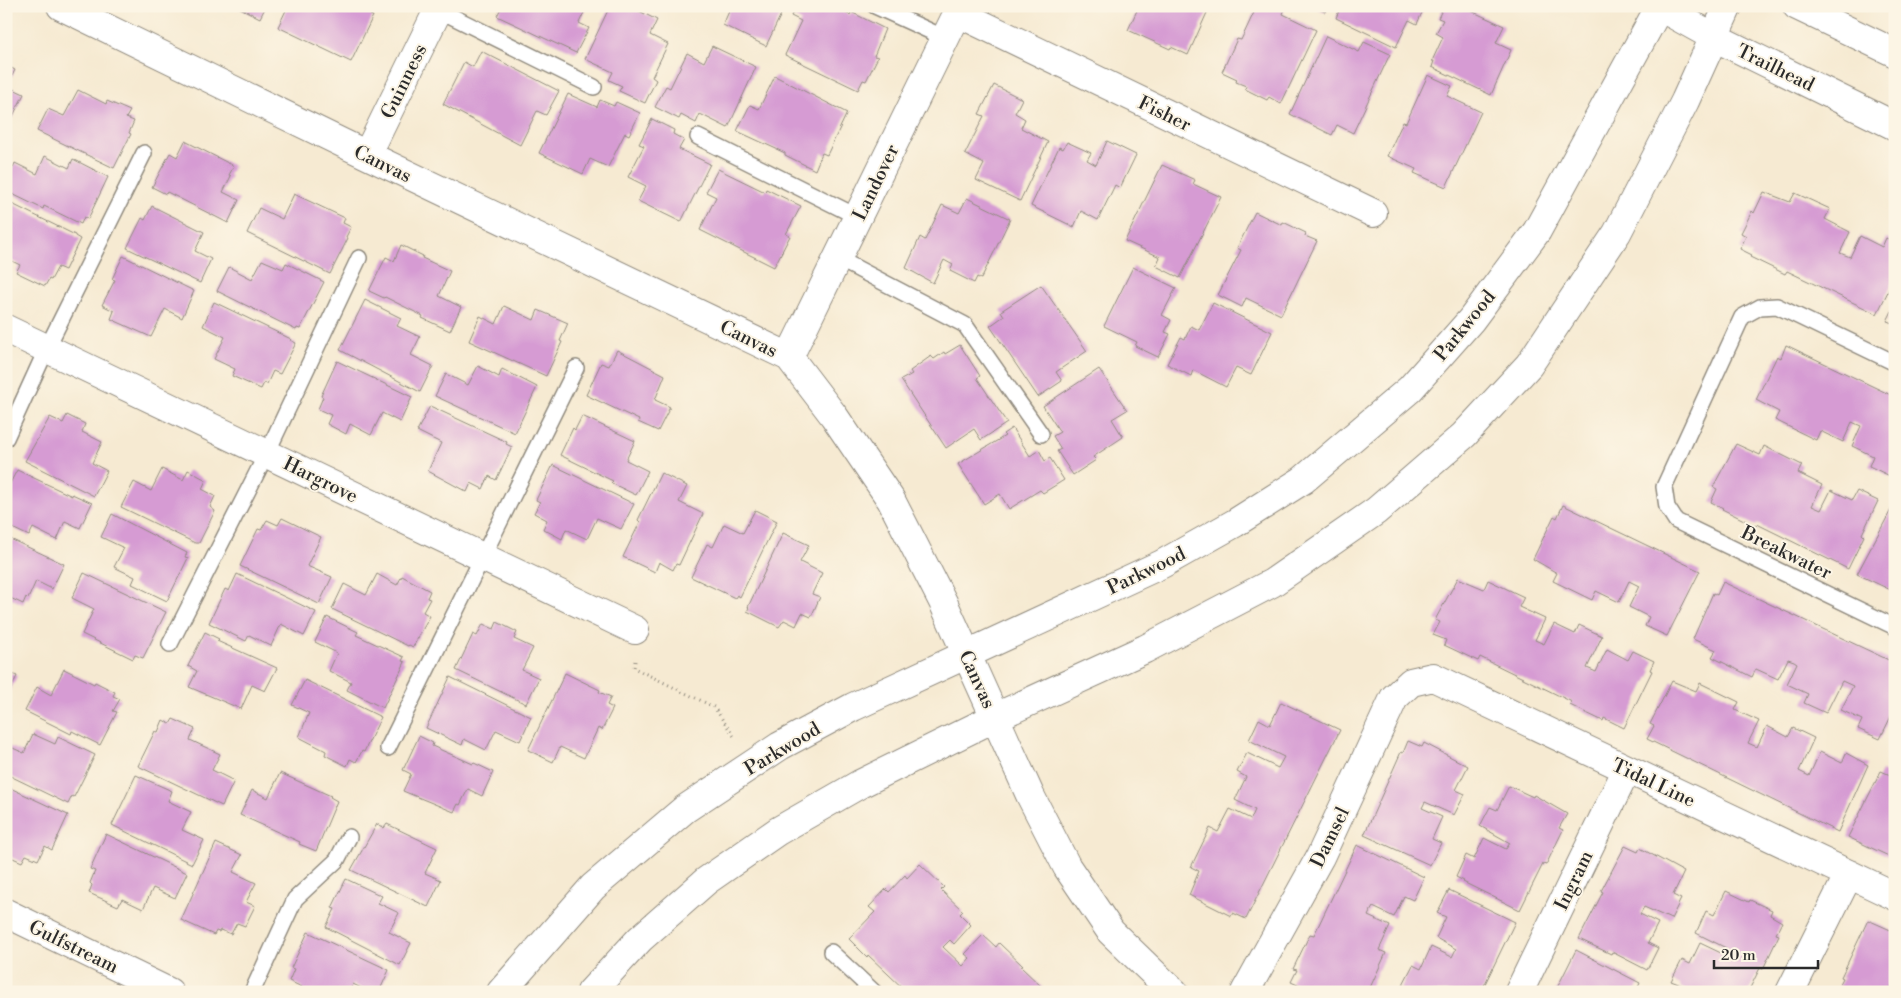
<svg xmlns="http://www.w3.org/2000/svg" width="1901" height="998" font-family="'Libre Bodoni',serif">
<rect width="100%" height="100%" fill="#fcf5e5"/>
<filter id="ink" filterUnits="userSpaceOnUse"><feTurbulence type="fractalNoise" baseFrequency=".02" numOctaves="2"/><feDisplacementMap in="SourceGraphic" scale="10" xChannelSelector="R" yChannelSelector="G"/><feConvolveMatrix kernelMatrix="1 2 1 2 8 2 1 2 1" color-interpolation-filters="sRGB"/></filter>
<filter id="wash" filterUnits="userSpaceOnUse"><feTurbulence type="fractalNoise" baseFrequency=".0096" numOctaves="4" result="noise"/><feDisplacementMap in="SourceGraphic" scale="20" xChannelSelector="R" yChannelSelector="G"/><feGaussianBlur stdDeviation="1.12" result="paint"/><feColorMatrix in="noise" values="0 0 0 0 0 0 0 0 0 0 0 0 0 0 0 0 0 1.4 0 .05"/><feComposite in="paint" operator="in"/></filter>
<g filter="url(#wash)">
<rect width="100%" height="100%" fill="#f6ead2"/>
<g id="blocks">
<path fill="#d69bd3" d="M 236,6 L 266,6 L 260,18 Z
M 288,6 L 375,6 L 370,15 L 373,16 L 351,62 L 278,27 Z
M 502,6 L 587,6 L 579,23 L 589,28 L 576,53 L 497,16 Z
M 610,6 L 629,6 L 657,20 L 650,35 L 668,44 L 652,77 L 656,80 L 645,103 L 619,91 L 622,86 L 609,80 L 613,72 L 585,59 Z
M 724,6 L 785,6 L 766,46 L 723,25 L 730,9 Z
M 796,6 L 831,6 L 850,15 L 851,12 L 885,29 L 874,56 L 878,57 L 866,81 L 863,80 L 858,90 L 785,55 L 801,21 L 791,16 Z
M 1139,6 L 1210,6 L 1188,55 L 1171,47 L 1170,49 L 1128,30 Z
M 1257,6 L 1286,6 L 1283,14 L 1316,30 L 1281,104 L 1269,97 L 1267,100 L 1245,89 L 1246,86 L 1236,82 L 1237,79 L 1222,72 L 1237,39 L 1241,40 Z
M 1313,6 L 1328,6 L 1325,12 Z
M 1341,6 L 1431,6 L 1429,10 L 1424,8 L 1417,24 L 1409,20 L 1396,47 L 1336,18 Z
M 1444,6 L 1469,6 L 1467,9 L 1504,26 L 1496,43 L 1511,50 L 1491,95 L 1432,67 L 1434,61 L 1432,61 L 1443,37 L 1436,33 L 1443,20 L 1438,18 Z
M 1326,36 L 1359,52 L 1364,42 L 1390,54 L 1353,133 L 1337,125 L 1332,135 L 1290,114 Z
M 712,46 L 756,67 L 728,128 L 700,114 L 696,123 L 681,115 L 679,119 L 655,107 L 666,86 L 670,88 L 687,53 L 704,62 Z
M 481,51 L 559,91 L 546,115 L 537,111 L 520,145 L 443,104 L 464,62 L 473,67 Z
M 6,65 L 15,70 L 7,86 L 24,94 L 11,120 L 6,118 Z
M 1428,75 L 1452,86 L 1447,96 L 1481,112 L 1446,187 L 1414,173 L 1416,169 L 1387,156 L 1403,122 L 1406,123 Z
M 775,76 L 847,113 L 827,155 L 822,153 L 815,170 L 785,155 L 785,153 L 737,131 L 750,105 L 759,109 Z
M 994,85 L 1022,99 L 1015,113 L 1025,119 L 1021,128 L 1048,142 L 1020,201 L 976,180 L 984,164 L 965,154 L 984,116 L 979,114 Z
M 78,90 L 106,104 L 107,101 L 130,111 L 126,118 L 134,121 L 129,133 L 131,134 L 114,168 L 37,131 L 48,109 L 64,116 Z
M 568,94 L 597,107 L 600,100 L 614,106 L 616,102 L 640,113 L 629,135 L 625,133 L 608,167 L 590,159 L 583,174 L 539,153 Z
M 652,119 L 674,130 L 673,134 L 684,140 L 679,149 L 710,164 L 681,222 L 638,201 L 646,186 L 628,177 L 644,146 L 639,144 Z
M 185,141 L 234,166 L 229,175 L 231,176 L 223,192 L 239,200 L 228,223 L 167,192 L 166,194 L 152,187 L 170,153 L 177,157 Z
M 1107,141 L 1136,155 L 1120,188 L 1115,185 L 1098,220 L 1081,211 L 1074,227 L 1031,206 L 1059,147 L 1063,149 L 1067,142 L 1091,153 L 1087,160 L 1096,165 Z
M 45,156 L 69,168 L 73,159 L 108,177 L 88,219 L 84,217 L 81,224 L 44,206 L 43,209 L 6,191 L 6,182 L 15,163 L 37,174 Z
M 1162,165 L 1195,180 L 1193,184 L 1221,197 L 1180,278 L 1156,266 L 1160,257 L 1125,241 Z
M 718,169 L 765,192 L 766,189 L 801,206 L 786,234 L 790,236 L 774,267 L 700,230 L 716,197 L 706,192 Z
M 1764,192 L 1790,202 L 1795,193 L 1830,209 L 1825,219 L 1850,232 L 1840,253 L 1850,257 L 1860,236 L 1882,247 L 1886,238 L 1895,242 L 1895,277 L 1877,314 L 1787,271 L 1785,274 L 1779,271 L 1750,257 L 1752,255 L 1740,249 L 1746,236 L 1741,233 L 1752,211 L 1754,213 Z
M 294,194 L 345,218 L 343,223 L 351,227 L 346,237 L 348,238 L 330,274 L 247,233 L 259,208 L 282,219 Z
M 967,198 L 1010,219 L 981,279 L 977,277 L 974,283 L 950,271 L 953,265 L 944,260 L 933,283 L 906,268 L 920,237 L 925,240 L 942,205 L 959,213 Z
M 6,201 L 75,235 L 75,236 L 80,239 L 65,270 L 58,267 L 51,280 L 49,279 L 45,286 L 16,272 L 20,265 L 6,258 L 6,237 L 9,232 L 6,231 Z
M 152,206 L 204,232 L 195,251 L 211,259 L 200,283 L 127,248 L 142,218 L 145,220 Z
M 1255,212 L 1282,225 L 1283,222 L 1306,233 L 1305,236 L 1317,241 L 1281,315 L 1246,298 L 1242,307 L 1218,295 L 1241,250 L 1237,248 Z
M 401,245 L 423,256 L 422,258 L 450,271 L 439,296 L 461,307 L 450,331 L 422,318 L 423,316 L 385,297 L 384,298 L 369,291 L 386,257 L 394,261 Z
M 123,256 L 194,291 L 182,318 L 165,309 L 151,337 L 111,319 L 114,311 L 102,305 L 115,280 L 112,279 Z
M 262,260 L 283,269 L 286,263 L 324,282 L 300,329 L 297,328 L 296,330 L 217,291 L 229,267 L 252,279 Z
M 1133,267 L 1176,288 L 1162,315 L 1171,320 L 1165,332 L 1170,334 L 1158,357 L 1135,346 L 1137,342 L 1104,326 Z
M 1041,285 L 1087,351 L 1056,372 L 1062,381 L 1038,397 L 990,326 L 1004,316 L 1001,311 Z
M 365,300 L 401,318 L 397,326 L 420,337 L 411,355 L 433,366 L 420,392 L 340,350 Z
M 214,302 L 291,339 L 290,340 L 296,343 L 280,374 L 273,371 L 267,384 L 264,383 L 261,389 L 232,376 L 235,369 L 214,359 L 225,337 L 203,326 Z
M 1213,303 L 1272,332 L 1251,375 L 1236,368 L 1226,387 L 1193,370 L 1191,376 L 1167,364 L 1181,337 L 1185,339 L 1191,326 L 1199,330 Z
M 1895,305 L 1895,324 L 1887,321 Z
M 504,306 L 534,320 L 538,310 L 568,323 L 560,341 L 562,342 L 546,376 L 469,341 L 480,316 L 496,324 Z
M 960,345 L 980,376 L 977,378 L 1007,423 L 981,440 L 974,429 L 946,448 L 901,380 L 912,374 L 910,371 L 931,356 L 934,359 L 944,352 L 945,354 Z
M 1786,345 L 1895,397 L 1895,466 L 1890,476 L 1869,466 L 1873,456 L 1852,446 L 1861,426 L 1852,422 L 1843,442 L 1820,431 L 1816,440 L 1775,420 L 1779,412 L 1756,400 L 1777,356 L 1781,358 Z
M 617,350 L 665,375 L 655,400 L 670,407 L 658,431 L 638,422 L 639,420 L 586,395 L 601,363 L 609,366 Z
M 337,361 L 412,397 L 400,422 L 382,413 L 371,435 L 350,424 L 346,434 L 327,424 L 331,415 L 318,409 L 323,397 L 321,396 Z
M 478,366 L 499,377 L 502,369 L 537,387 L 515,433 L 435,396 L 446,374 L 468,385 Z
M 1099,369 L 1127,410 L 1112,419 L 1123,437 L 1093,457 L 1096,460 L 1073,475 L 1057,451 L 1061,449 L 1053,436 L 1060,432 L 1043,406 Z
M 430,406 L 507,442 L 506,444 L 512,447 L 496,480 L 489,476 L 483,489 L 471,483 L 467,492 L 428,471 L 441,443 L 417,431 Z
M 67,415 L 85,424 L 82,432 L 102,442 L 92,463 L 107,471 L 94,496 L 25,461 L 50,417 L 63,423 Z
M 582,416 L 635,441 L 626,460 L 648,471 L 636,495 L 611,483 L 613,481 L 560,455 L 573,428 L 575,430 Z
M 1012,428 L 1030,456 L 1039,450 L 1045,461 L 1050,458 L 1064,480 L 1043,493 L 1040,490 L 1009,509 L 1000,494 L 984,504 L 958,464 L 1005,436 L 1003,434 Z
M 1736,444 L 1760,455 L 1764,446 L 1802,465 L 1798,473 L 1822,485 L 1812,506 L 1821,510 L 1831,490 L 1852,500 L 1857,491 L 1878,501 L 1862,534 L 1864,536 L 1848,569 L 1757,524 L 1756,526 L 1722,509 L 1723,508 L 1711,502 L 1717,489 L 1713,487 Z
M 553,465 L 634,504 L 621,529 L 597,518 L 587,539 L 566,529 L 562,539 L 543,529 L 547,520 L 534,513 L 540,502 L 536,500 Z
M 162,469 L 183,480 L 188,470 L 206,480 L 202,489 L 215,496 L 210,507 L 215,511 L 199,543 L 195,543 L 121,507 L 134,482 L 151,491 Z
M 17,470 L 72,496 L 72,494 L 92,503 L 80,528 L 65,521 L 57,540 L 33,528 L 29,536 L 6,525 L 6,491 Z
M 661,473 L 687,486 L 679,502 L 703,514 L 679,565 L 676,564 L 673,570 L 659,562 L 655,572 L 623,557 L 640,522 L 638,520 Z
M 1563,505 L 1700,571 L 1667,636 L 1645,626 L 1649,617 L 1629,607 L 1639,586 L 1629,581 L 1619,602 L 1596,591 L 1592,600 L 1553,581 L 1557,573 L 1533,559 L 1554,516 L 1557,518 Z
M 1892,508 L 1895,509 L 1895,592 L 1857,574 Z
M 755,510 L 777,521 L 740,597 L 737,595 L 735,598 L 691,577 L 707,544 L 713,547 L 724,524 L 743,533 Z
M 112,514 L 187,553 L 185,557 L 188,558 L 167,601 L 132,584 L 135,577 L 114,567 L 124,548 L 101,537 Z
M 282,518 L 321,537 L 307,566 L 332,577 L 319,604 L 240,566 L 258,529 L 261,530 L 267,520 L 278,525 Z
M 783,533 L 809,545 L 800,562 L 822,573 L 812,594 L 820,597 L 811,617 L 802,613 L 796,626 L 784,620 L 779,627 L 747,611 L 749,608 L 748,607 Z
M 6,537 L 64,564 L 52,589 L 36,581 L 28,599 L 26,597 L 23,604 L 6,596 Z
M 84,573 L 166,612 L 143,658 L 135,655 L 133,659 L 82,634 L 94,609 L 72,598 Z
M 237,574 L 316,612 L 304,636 L 281,624 L 271,646 L 249,635 L 246,641 L 209,623 L 225,589 L 229,591 Z
M 377,574 L 397,585 L 402,576 L 430,591 L 427,598 L 430,599 L 423,612 L 430,616 L 413,647 L 409,645 L 408,646 L 332,609 L 344,584 L 366,595 Z
M 1458,578 L 1484,589 L 1488,580 L 1524,597 L 1519,607 L 1545,619 L 1535,640 L 1544,644 L 1554,624 L 1575,634 L 1579,625 L 1602,636 L 1587,668 L 1596,672 L 1607,649 L 1628,660 L 1633,651 L 1654,661 L 1650,670 L 1652,671 L 1624,728 L 1604,718 L 1603,721 L 1574,707 L 1570,705 L 1572,702 L 1480,657 L 1478,661 L 1444,645 L 1446,640 L 1433,635 L 1440,622 L 1435,620 Z
M 1723,582 L 1895,663 L 1895,708 L 1880,739 L 1858,729 L 1862,720 L 1841,710 L 1853,686 L 1842,681 L 1826,713 L 1804,703 L 1808,694 L 1787,684 L 1797,663 L 1794,661 L 1788,659 L 1778,679 L 1756,669 L 1752,677 L 1712,657 L 1716,650 L 1693,639 L 1713,593 L 1717,595 Z
M 327,617 L 358,632 L 356,635 L 404,657 L 402,661 L 405,662 L 383,708 L 347,690 L 351,682 L 329,671 L 337,653 L 315,642 Z
M 497,622 L 517,632 L 514,639 L 533,648 L 522,670 L 539,678 L 526,704 L 456,670 L 473,634 L 477,636 L 483,624 L 494,629 Z
M 205,632 L 219,639 L 217,641 L 277,668 L 265,691 L 252,685 L 241,709 L 189,687 L 197,671 L 188,666 Z
M 64,669 L 94,684 L 95,682 L 115,692 L 113,696 L 120,699 L 113,711 L 117,712 L 100,745 L 72,731 L 71,734 L 25,711 L 37,687 L 51,695 Z
M 6,671 L 17,676 L 6,699 Z
M 565,673 L 600,690 L 599,692 L 611,697 L 607,705 L 613,708 L 602,730 L 598,728 L 584,758 L 560,747 L 553,762 L 528,750 Z
M 450,677 L 531,717 L 520,741 L 496,730 L 486,750 L 464,739 L 462,745 L 426,728 Z
M 305,680 L 381,717 L 364,752 L 362,751 L 356,762 L 350,759 L 347,766 L 325,755 L 326,751 L 299,737 L 309,713 L 292,705 Z
M 1672,681 L 1696,691 L 1700,683 L 1739,702 L 1735,710 L 1759,721 L 1748,743 L 1757,747 L 1767,726 L 1788,737 L 1793,728 L 1814,738 L 1799,771 L 1809,776 L 1820,752 L 1842,763 L 1846,753 L 1868,765 L 1838,832 L 1647,739 L 1654,726 L 1650,724 Z
M 1281,702 L 1340,730 L 1246,919 L 1233,913 L 1231,916 L 1189,895 L 1199,871 L 1191,867 L 1210,828 L 1218,832 L 1230,809 L 1251,819 L 1255,810 L 1235,800 L 1246,777 L 1237,772 L 1247,753 L 1278,768 L 1284,757 L 1249,740 L 1259,719 L 1270,725 Z
M 173,719 L 195,729 L 190,740 L 220,754 L 212,770 L 234,781 L 222,806 L 138,766 L 155,731 L 158,732 L 163,720 L 170,724 Z
M 33,734 L 55,744 L 58,737 L 95,755 L 74,797 L 72,796 L 68,804 L 6,774 L 6,745 L 24,753 Z
M 419,736 L 433,743 L 432,746 L 473,764 L 474,763 L 493,772 L 482,796 L 468,789 L 460,805 L 458,804 L 454,812 L 403,791 L 411,774 L 403,770 Z
M 1408,741 L 1422,747 L 1424,743 L 1468,766 L 1456,790 L 1465,794 L 1454,815 L 1425,802 L 1422,808 L 1442,817 L 1432,839 L 1441,843 L 1430,865 L 1364,835 L 1401,752 L 1403,753 Z
M 1881,771 L 1895,777 L 1895,859 L 1848,837 Z
M 280,773 L 331,796 L 330,797 L 337,801 L 316,851 L 299,844 L 300,842 L 240,815 L 252,790 L 268,798 Z
M 136,775 L 172,791 L 168,801 L 191,812 L 182,830 L 204,840 L 192,864 L 112,825 Z
M 6,784 L 9,785 L 8,787 L 68,815 L 52,850 L 45,846 L 38,860 L 26,855 L 22,862 L 6,855 Z
M 1509,786 L 1533,797 L 1534,795 L 1567,814 L 1559,828 L 1563,830 L 1546,865 L 1543,864 L 1520,910 L 1463,882 L 1464,881 L 1456,877 L 1466,855 L 1474,859 L 1484,838 L 1506,849 L 1510,843 L 1480,826 L 1490,807 L 1497,810 Z
M 377,824 L 384,828 L 387,824 L 437,848 L 425,873 L 441,880 L 428,907 L 351,870 Z
M 106,834 L 187,873 L 175,898 L 153,888 L 143,909 L 122,899 L 118,906 L 89,893 L 92,885 L 90,883 L 95,871 L 90,869 Z
M 216,843 L 242,855 L 233,872 L 256,883 L 246,902 L 255,906 L 245,926 L 237,923 L 231,934 L 220,930 L 219,932 L 216,931 L 214,935 L 181,920 Z
M 1357,845 L 1424,877 L 1413,900 L 1404,896 L 1394,917 L 1373,907 L 1370,912 L 1368,916 L 1390,926 L 1379,950 L 1386,953 L 1368,992 L 1360,989 L 1358,992 L 1303,992 L 1304,988 L 1291,982 L 1297,970 L 1293,969 L 1310,934 L 1314,935 Z
M 1625,846 L 1638,852 L 1640,848 L 1684,872 L 1673,895 L 1681,899 L 1671,919 L 1644,907 L 1640,914 L 1658,923 L 1648,943 L 1658,948 L 1647,970 L 1612,952 L 1611,954 L 1579,939 L 1603,892 L 1601,891 Z
M 920,864 L 944,887 L 941,890 L 963,911 L 960,914 L 971,925 L 954,944 L 950,940 L 943,947 L 963,966 L 970,958 L 965,954 L 983,935 L 996,947 L 999,943 L 1023,966 L 1021,967 L 1043,988 L 1040,992 L 907,992 L 868,955 L 867,957 L 849,939 L 875,912 L 869,907 L 886,889 L 889,892 L 905,875 L 907,878 Z
M 346,879 L 382,896 L 378,903 L 399,913 L 389,932 L 411,943 L 400,965 L 326,927 L 335,909 L 332,908 Z
M 1449,890 L 1515,922 L 1481,992 L 1399,992 L 1413,965 L 1421,969 L 1431,947 L 1452,957 L 1456,949 L 1436,938 L 1446,917 L 1437,913 Z
M 1726,891 L 1749,902 L 1750,900 L 1772,910 L 1770,915 L 1782,922 L 1776,934 L 1779,935 L 1763,969 L 1760,968 L 1748,992 L 1689,992 L 1680,987 L 1681,985 L 1671,981 L 1682,960 L 1690,964 L 1700,943 L 1723,954 L 1726,948 L 1696,933 L 1706,911 L 1714,915 Z
M 1868,920 L 1895,932 L 1895,978 L 1889,992 L 1871,992 L 1864,989 L 1863,992 L 1850,992 L 1839,986 L 1843,978 L 1841,977 Z
M 308,932 L 389,970 L 379,992 L 369,992 L 353,984 L 350,992 L 300,992 L 302,987 L 289,981 L 294,969 L 291,968 Z
M 1576,950 L 1640,983 L 1636,992 L 1555,992 Z"/>
</g>
</g>
<g filter="url(#ink)">
<use href="#blocks" fill-opacity="0" stroke="#908a7e" stroke-width="1"/>
<g fill="none" stroke-linecap="round" stroke-linejoin="round">
<g stroke="#908a7e" stroke-width="18">
<path id="service" d="M 875,6 L 945,38
M 433,7 L 594,87
M 698,137 L 858,217
M 837,258 L 965,325 L 1041,434
M 1895,363 L 1777,306 L 1760,307 L 1742,317 L 1664,487 L 1667,507 L 1676,521 L 1895,627
M 6,438 L 47,348 L 144,153
M 170,644 L 267,453 L 359,258
M 388,748 L 576,368
M 831,952 L 874,992
M 252,992 L 295,899 L 337,860 L 349,837"/>
</g>
<g stroke="#908a7e" stroke-width="30">
<path id="minor" d="M 61,6 L 367,155 L 789,357 L 834,416 L 891,500 L 943,602 L 1030,795 L 1067,867 L 1111,932 L 1168,987 L 1174,992
M 958,13 L 1373,213
M 367,155 L 440,6
M 6,329 L 635,630
M 789,357 L 961,6
M 6,913 L 169,992
M 1245,992 L 1320,857 L 1394,698 L 1411,682 L 1433,677 L 1895,896
M 1519,992 L 1627,769
M 1790,992 L 1849,874"/>
</g>
<g stroke="#908a7e" stroke-width="30">
<path id="tertiary" d="M 1658,6 L 1714,37 L 1895,126
M 1797,6 L 1895,53
M 501,992 L 593,887 L 685,809 L 780,746 L 853,707 L 1162,564 L 1235,523 L 1303,480 L 1410,389 L 1471,320 L 1537,231 L 1660,6
M 591,992 L 640,939 L 706,881 L 778,831 L 860,784 L 996,717 L 1145,649 L 1272,583 L 1376,511 L 1464,435 L 1529,365 L 1617,233 L 1685,101 L 1728,6"/>
</g>
<path stroke="#908a7e" stroke-width="3" stroke-dasharray="1 4" stroke-linecap="butt" d="M 635,661 L 634,668 L 714,707 L 735,738"/>
<use href="#service" stroke="#fff" stroke-width="15"/>
<use href="#minor" stroke="#fff" stroke-width="28"/>
<use href="#tertiary" stroke="#fff" stroke-width="28"/>
</g>
</g>
<g text-anchor="middle" stroke-width="4" stroke-linejoin="round" paint-order="stroke">
<g font-size="19" fill="#2b2b2b" stroke="#fcf5e5">
<text transform="translate(1776 67) rotate(26)" y="7">Trailhead</text>
<text transform="translate(403 81) rotate(-64)" y="7">Guinness</text>
<text transform="translate(1165 113) rotate(26)" y="7">Fisher</text>
<text transform="translate(383 163) rotate(26)" y="7">Canvas</text>
<text transform="translate(875 182) rotate(-64)" y="7">Landover</text>
<text transform="translate(1464 325) rotate(-51)" y="7">Parkwood</text>
<text transform="translate(749 338) rotate(26)" y="7">Canvas</text>
<text transform="translate(321 479) rotate(26)" y="7">Hargrove</text>
<text transform="translate(1787 552) rotate(26)" y="7">Breakwater</text>
<text transform="translate(1146 570) rotate(-26)" y="7">Parkwood</text>
<text transform="translate(978 679) rotate(65)" y="7">Canvas</text>
<text transform="translate(782 748) rotate(-31)" y="7">Parkwood</text>
<text transform="translate(1654 782) rotate(25)" y="7">Tidal Line</text>
<text transform="translate(1329 837) rotate(-64)" y="7">Damsel</text>
<text transform="translate(1573 880) rotate(-64)" y="7">Ingram</text>
<text transform="translate(74 946) rotate(26)" y="7">Gulfstream</text>
</g>
</g>
<rect width="1901" height="998" fill="none" stroke="#fcf5e5" stroke-width="25"/>
<path d="M1714 960v8h104v-8" fill="none" stroke="#2b2b2b" stroke-width="2.5"/>
<text x="1721" y="960" font-size="15" fill="#2b2b2b" stroke="#fcf5e5" stroke-width="4" paint-order="stroke">20 m</text>
</svg>
